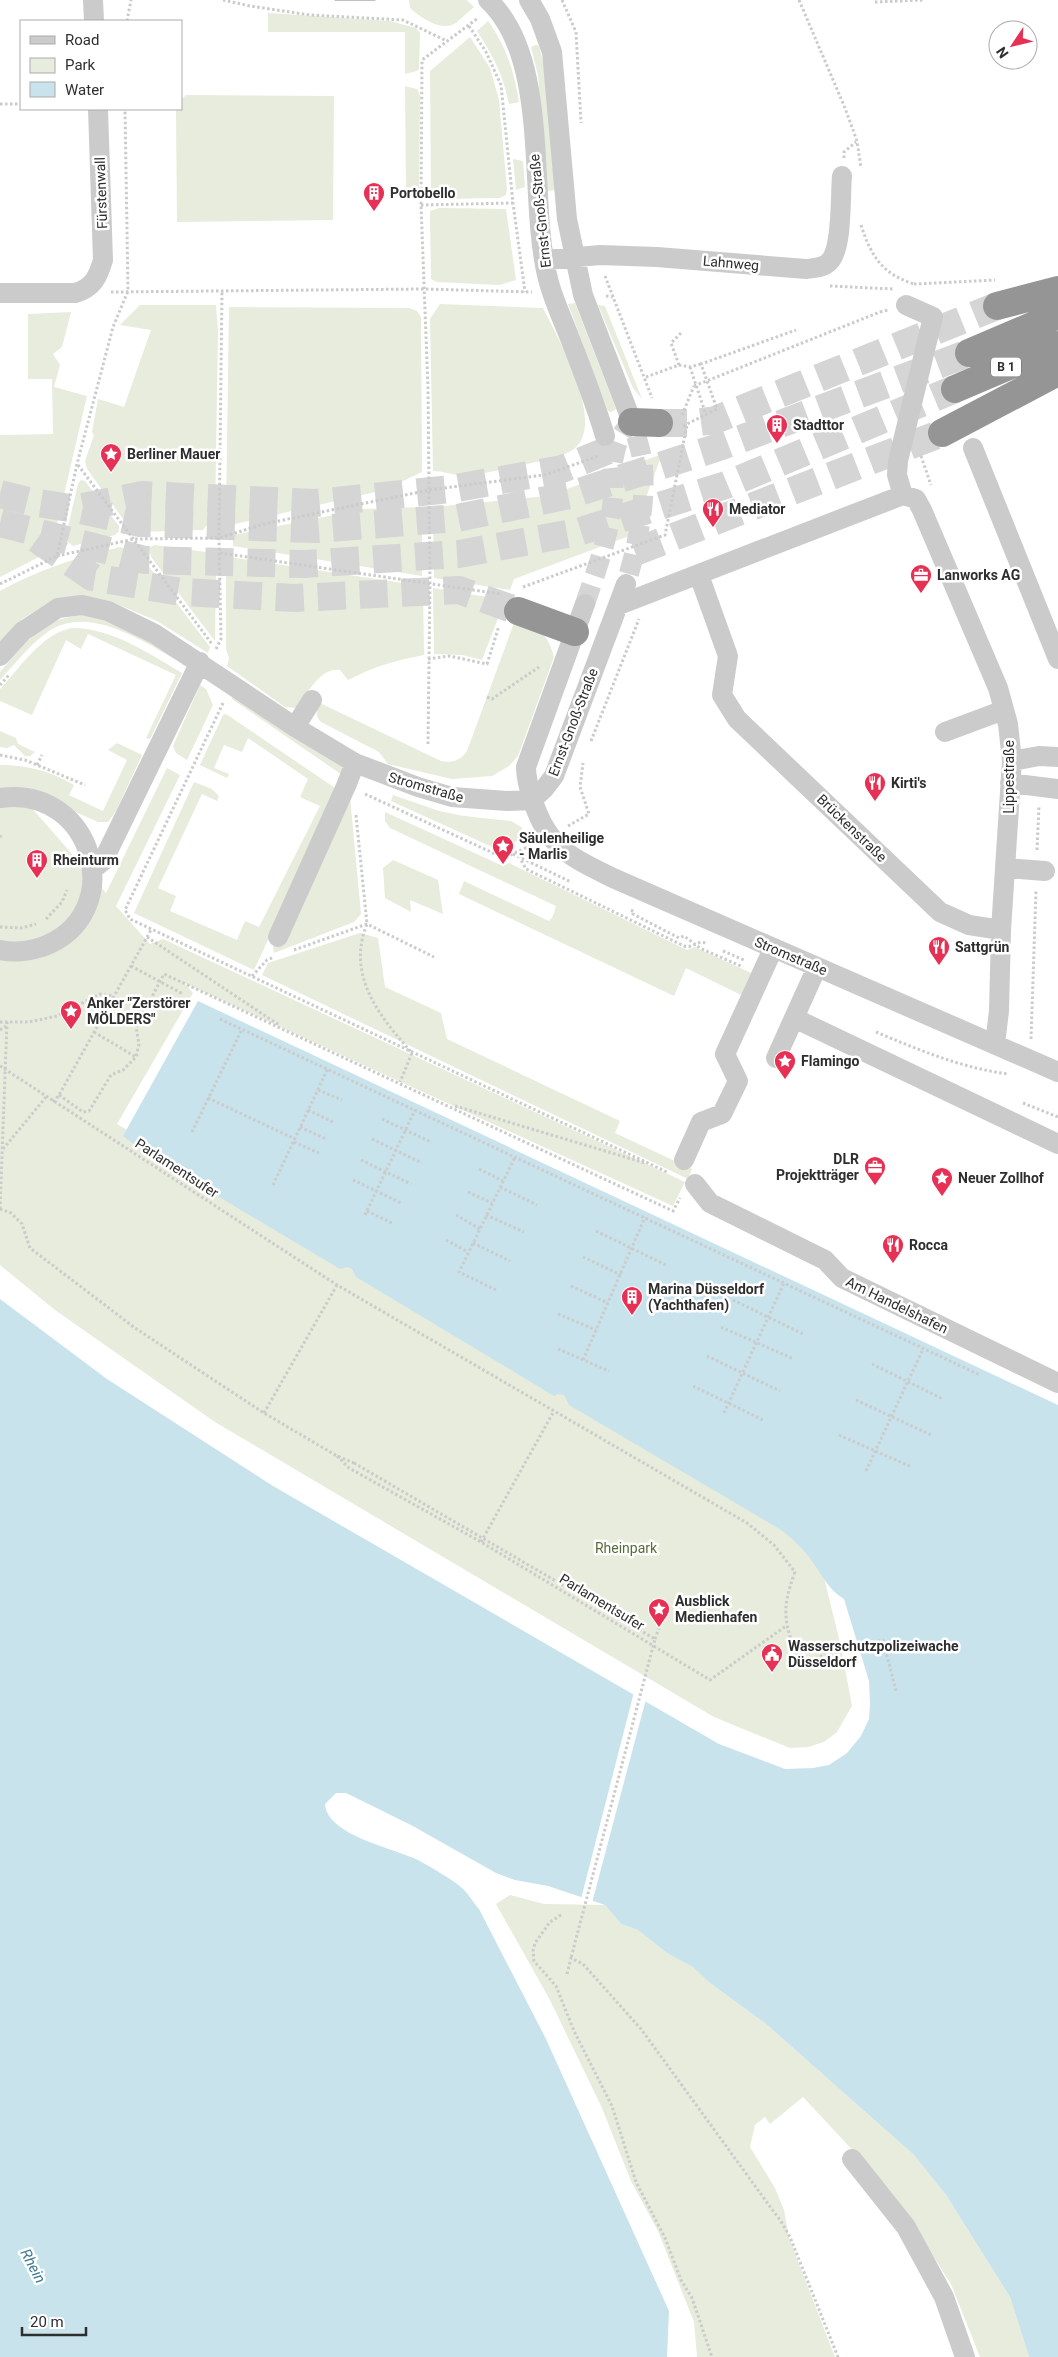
<svg xmlns="http://www.w3.org/2000/svg" width="1058" height="2357" font-family="Roboto,sans-serif">
<rect width="100%" height="100%" fill="#fff"/>
<path fill="#e7ecdc" d="M 409,0 L 467,0 L 474,7 C 468,12 462,18 456,23 C 441,32 421,18 410,8 Z
M 268,13 L 390,21 L 416,28 L 420,33 L 419,69 L 417,71 L 405,74 L 405,32 L 268,32 Z
M 488,21 C 506,46 514,71 519,102 L 509,104 C 503,74 493,56 477,31 Z
M 470,37 L 490,68 L 499,100 L 507,189 L 506,195 L 500,198 L 436,199 L 431,195 L 430,71 Z
M 536,45 L 539,46 C 552,92 551,143 555,190 L 547,191 L 538,75 L 531,47 Z
M 405,86 L 417,89 L 420,95 L 419,189 L 406,188 Z
M 186,95 L 334,96 L 333,220 L 177,222 L 176,109 L 181,109 L 181,100 Z
M 513,159 L 523,161 L 525,187 L 516,190 Z
M 439,208 L 506,209 L 516,280 L 499,285 L 437,282 L 431,279 L 430,211 Z
M 575,303 L 616,409 L 611,412 L 608,411 L 568,304 Z
M 440,304 L 543,308 C 557,337 607,423 574,449 C 563,457 540,461 527,464 C 509,467 476,477 459,475 C 450,474 442,471 433,471 L 430,319 Z
M 140,305 L 216,305 L 218,331 L 215,515 L 203,530 L 135,532 L 128,526 L 87,469 L 85,461 L 94,435 L 92,432 L 98,399 L 124,407 L 151,330 L 120,325 Z
M 598,305 L 605,306 L 642,399 L 633,388 Z
M 229,307 L 409,308 L 417,311 L 421,317 L 422,472 L 384,490 L 235,524 C 228,523 226,521 226,514 Z
M 71,312 L 62,347 L 53,354 L 60,365 L 54,387 L 87,396 L 52,546 L 45,554 L 0,577 L 0,435 L 53,434 L 52,379 L 28,379 L 28,314 Z
M 662,454 L 632,535 L 514,579 L 510,590 L 434,578 L 433,507 L 548,496 Z
M 81,480 L 85,481 L 119,526 L 119,531 L 115,535 L 73,546 L 68,542 L 66,535 L 78,484 Z
M 422,507 L 422,576 L 233,546 L 233,535 L 364,509 Z
M 154,545 L 206,552 L 214,558 L 216,574 L 215,641 L 151,557 L 149,548 Z
M 120,547 L 137,552 L 147,564 L 210,647 L 208,653 L 157,621 L 112,602 L 51,601 L 22,619 L 0,643 L 0,591 C 38,570 77,557 120,547 Z
M 229,557 L 423,586 L 424,655 C 396,660 373,667 348,680 L 340,670 C 320,667 307,694 297,708 L 285,707 L 227,666 L 229,658 L 226,649 L 226,567 Z
M 433,588 L 505,600 L 482,660 L 462,655 L 434,654 Z
M 82,615 C 122,621 150,642 183,664 C 146,643 90,604 49,631 C 31,643 15,664 0,680 L 0,672 C 26,643 40,619 82,615 Z
M 514,623 C 538,628 547,631 554,657 L 518,756 L 509,766 L 492,776 L 452,779 L 388,764 L 379,752 L 321,722 C 315,715 316,711 320,703 L 441,761 C 453,763 460,761 467,751 Z
M 72,628 C 112,628 148,653 182,673 L 150,739 L 146,738 L 176,675 L 88,634 L 81,649 L 66,640 L 32,715 L 0,701 L 0,689 C 20,668 41,634 72,628 Z
M 200,685 L 206,689 L 213,705 L 187,760 L 176,753 L 173,746 Z
M 234,692 L 347,770 L 345,777 L 232,699 Z
M 226,714 L 338,790 L 254,970 L 134,913 L 194,782 L 212,789 L 219,796 L 217,801 L 202,794 L 158,888 L 176,896 L 170,911 L 237,940 L 245,921 L 259,927 L 320,806 L 300,797 L 308,779 L 248,738 L 242,752 L 224,745 L 214,768 L 229,774 L 227,778 L 200,765 L 223,715 Z
M 0,731 L 16,738 L 18,744 L 35,752 L 30,756 L 25,756 L 14,745 L 7,748 L 0,747 Z
M 117,743 L 142,755 L 116,811 L 108,822 L 98,822 L 51,801 L 17,791 L 106,893 L 167,768 L 180,775 L 116,906 L 150,944 L 163,939 L 685,1182 L 673,1206 L 184,983 L 193,993 L 117,1124 L 789,1526 L 819,1557 L 841,1647 L 852,1706 L 837,1732 L 824,1742 L 808,1747 L 790,1748 L 714,1717 L 215,1422 L 55,1310 L 0,1265 L 0,765 C 28,765 50,771 74,785 L 69,795 L 103,811 L 127,760 L 108,750 Z
M 393,795 L 439,811 L 464,816 L 511,821 L 521,827 L 527,836 L 499,850 L 391,801 Z
M 350,797 L 361,914 L 354,922 L 274,953 L 273,947 Z
M 385,812 L 503,866 L 509,863 L 687,950 L 695,947 L 751,973 L 741,995 L 686,968 L 674,996 L 459,894 L 464,881 L 549,921 L 553,916 L 556,906 L 390,828 L 385,821 Z
M 393,860 L 438,880 L 443,914 L 410,900 L 411,912 L 385,898 L 383,868 Z
M 360,933 L 378,938 L 385,987 L 441,1013 L 447,1039 L 620,1121 L 615,1133 L 692,1169 L 688,1179 L 262,975 L 268,963 Z
M 510,1895 L 544,1904 L 605,1905 L 621,1924 L 638,1930 L 667,1953 L 694,1967 L 710,1983 L 766,2024 L 914,2155 L 946,2195 L 1010,2297 L 1029,2357 L 980,2357 L 951,2284 L 919,2234 L 885,2185 L 803,2097 L 770,2124 L 765,2117 L 755,2125 L 750,2147 L 775,2188 L 784,2210 L 789,2238 L 835,2357 L 697,2357 L 694,2322 L 658,2231 L 631,2181 L 602,2108 L 550,2000 L 496,1904 Z"/>
<path fill="#c8e3ec" d="M 198,1001 L 1058,1405 L 1058,2357 L 1029,2357 L 1010,2297 L 946,2195 L 914,2155 L 766,2024 L 710,1983 L 693,1967 L 667,1953 L 638,1930 L 621,1924 L 605,1905 L 548,1886 L 515,1880 L 496,1873 L 411,1825 L 346,1793 L 336,1793 L 325,1804 C 327,1836 395,1848 420,1861 C 432,1868 456,1881 465,1891 C 470,1896 474,1904 479,1909 L 546,2039 L 669,2311 L 667,2357 L 0,2357 L 0,1299 L 107,1379 L 273,1486 L 719,1744 L 785,1769 L 813,1768 L 829,1765 L 847,1753 L 861,1736 L 869,1719 L 870,1705 L 869,1681 L 844,1599 C 829,1590 824,1578 814,1564 C 804,1549 792,1538 778,1528 L 569,1405 L 564,1395 L 558,1394 L 554,1396 L 356,1277 L 352,1269 L 347,1267 L 340,1269 L 147,1154 L 123,1136 Z"/>
<path fill="#fff" d="M 634,1692 L 646,1699 L 592,1903 L 581,1899 Z"/>
<g fill="none" stroke-linecap="round" stroke-linejoin="round">
<path stroke="#d5d5d5" stroke-width="20" stroke-dasharray="20 10" stroke-linecap="butt" d="M 613,462 C 616,445 619,434 632,422 C 636,436 642,452 643,467 C 646,505 637,547 626,584
M 585,604 C 601,556 623,501 609,450"/>
<path stroke="#d5d5d5" stroke-width="28" stroke-dasharray="28 14" stroke-linecap="butt" d="M 659,423 L 694,423 L 715,420 L 997,306
M 0,494 L 32,502 L 76,509 L 140,523 L 316,529 L 457,518 L 570,495 L 722,446 L 969,353
M 83,507 L 142,495 L 315,503 L 451,489 L 562,469 L 609,450
M 0,523 L 145,560 L 304,564 L 459,554 L 578,532 L 726,485 L 955,389
M 37,539 L 92,577 L 181,592 L 295,598 L 459,590 L 518,611
M 635,552 L 942,433"/>
<path stroke="#cbcbcb" stroke-width="3" stroke-dasharray="2.5 2.5" stroke-linecap="butt" d="M 223,0 L 250,6 L 310,15 L 403,20 L 447,41
M 562,0 L 576,32 L 581,123
M 799,0 L 845,108 L 857,141 L 861,168
M 875,2 L 924,0
M 127,21 L 131,0
M 469,26 L 486,52 L 501,85 L 513,203 L 525,292
M 0,104 L 21,104
M 844,158 L 844,152 L 856,142
M 421,205 L 513,203
M 861,225 C 871,256 882,274 914,284
M 605,276 L 652,398
M 914,284 L 995,280
M 830,286 L 893,289
M 111,292 L 424,289 L 532,292
M 606,296 L 613,297
M 880,312 L 888,310
M 679,365 L 671,343 L 681,333
M 690,367 L 706,415
M 646,377 L 679,365 L 690,367 L 701,364
M 682,415 L 694,386
M 683,426 L 717,409 L 701,364 L 796,330
M 921,456 L 931,485
M 78,465 L 212,644
M 220,553 L 501,594
M 57,556 L 134,539 L 219,538 L 264,524 L 429,490 L 544,475 L 599,456
M 0,584 L 57,556 L 77,464 L 113,327 L 128,291 L 125,109
M 523,587 L 665,535 L 687,425
M 216,649 L 221,639 L 219,538 L 222,290
M 428,659 L 449,656 L 487,664 L 499,626
M 0,685 L 9,675
M 487,697 L 492,699 L 539,667
M 223,703 L 125,910 L 130,919 L 667,1172
M 591,741 L 639,619
M 428,744 L 430,583 L 428,388 L 421,205 L 422,60 L 478,18
M 0,755 L 25,760 L 85,785
M 37,765 L 42,755
M 365,794 L 504,858 L 532,845
M 356,815 L 367,924 C 346,975 379,1016 412,1053 L 400,1082
M 568,826 L 589,814 L 580,787 L 583,763
M 0,835 L 1,838
M 527,847 L 521,860 L 526,869 L 684,946 C 692,949 697,940 706,943
M 1037,850 L 1039,806
M 513,854 L 571,882
M 631,910 L 634,912 L 633,914 L 679,938 L 684,936 L 700,948 L 743,967
M 46,919 L 62,902 L 67,890
M 0,927 L 21,928 L 36,924
M 147,937 L 279,1025
M 294,950 L 367,924 L 434,957
M 723,951 L 746,961
M 131,966 L 183,994
M 252,976 L 267,960 L 274,957
M 220,1019 L 980,1375
M 0,1022 L 29,1022 L 57,1016 L 100,994 L 113,996
M 0,1030 L 6,1026
M 94,1032 L 136,1057
M 876,1032 C 919,1050 962,1068 1008,1074
M 1031,1039 L 1036,891
M 0,1066 L 337,1285 L 747,1523 L 774,1545 L 795,1572 C 780,1612 785,1624 799,1662 L 883,1640 L 896,1691
M 318,1090 L 342,1100
M 59,1095 L 83,1112 L 89,1111 L 111,1075 L 123,1070 L 136,1057 L 139,1044 L 136,1027 L 164,974 L 673,1211 L 680,1198
M 208,1098 L 295,1139
M 53,1102 L 59,1095 L 151,930
M 1023,1103 L 1058,1117
M 455,1106 L 645,1163
M 308,1110 L 333,1122
M 382,1119 L 431,1142
M 300,1127 L 326,1139
M 192,1132 L 242,1029
M 372,1139 L 422,1163
M 294,1142 L 319,1153
M 3,1149 L 46,1097
M 361,1160 L 411,1184
M 479,1169 L 503,1181
M 353,1180 L 401,1203
M 273,1185 L 328,1068
M 500,1187 L 537,1205
M 468,1192 L 492,1203
M 0,1209 L 11,1213 L 22,1224 L 30,1248 L 135,1328 L 264,1413 L 337,1456 L 354,1463
M 0,1209 L 7,1022
M 367,1211 L 392,1223
M 365,1215 L 415,1110
M 456,1215 L 480,1229
M 486,1215 L 524,1232
M 596,1231 L 668,1266
M 446,1240 L 468,1252
M 473,1243 L 510,1261
M 583,1257 L 621,1275
M 571,1286 L 608,1303
M 496,1290 L 459,1272 L 515,1157
M 733,1300 L 805,1335
M 558,1314 L 596,1330
M 721,1327 L 794,1359
M 558,1349 L 609,1371
M 707,1356 L 780,1391
M 583,1360 L 645,1217
M 872,1364 L 943,1399
M 693,1386 L 765,1421
M 856,1400 L 931,1435
M 264,1413 L 337,1285
M 724,1413 L 784,1283
M 839,1435 L 912,1467
M 337,1456 L 349,1468 L 481,1542 L 710,1680 L 786,1626
M 866,1471 L 923,1349
M 481,1542 L 554,1411
M 655,1639 L 659,1628
M 561,1915 L 550,1922 L 535,1943 L 533,1951 L 534,1961 L 556,1986 L 574,2031 L 612,2106 L 636,2182 L 665,2238 L 681,2280 L 692,2298 L 712,2357
M 567,1974 L 571,1958 L 583,1964 L 641,2029 L 782,2223 L 790,2237 L 838,2357"/>
<path stroke="#cbcbcb" stroke-width="20" d="M 93,0 L 94,21
M 488,0 C 552,60 527,197 548,279 C 553,299 562,318 569,336 C 582,369 595,402 605,436
M 529,0 L 540,19 L 552,52 L 567,219 L 583,295 L 632,422
M 544,260 L 600,255 L 657,257 L 806,269 C 814,268 823,268 829,262 C 843,249 840,196 842,176
M 0,293 L 75,293 C 93,288 98,277 103,260 L 98,109
M 973,448 L 1058,659
M 903,495 L 897,475 L 898,461 L 933,317 L 906,305
M 699,575 L 728,656 L 722,695 L 737,719 L 940,912 L 969,925 L 1001,930
M 585,604 L 526,767 C 526,779 529,789 533,801 C 548,848 571,857 613,878 L 1058,1072
M 619,605 L 903,495 L 916,499 L 922,510 L 998,688 L 1008,724 L 1012,761 L 1001,930 L 999,1011 L 995,1044
M 0,656 L 23,631 L 58,608 L 82,605 L 108,611 L 155,634 L 295,727 L 355,763 L 418,787 L 452,797 L 507,801 L 532,800
M 295,727 L 312,700
M 945,732 L 1004,710
M 1012,761 L 1039,756 L 1058,757
M 1010,783 L 1058,789
M 0,798 C 94,784 130,915 42,947 C 29,951 14,953 0,950
M 532,800 L 544,789 L 554,776 L 626,584
M 1006,868 L 1045,871
M 92,870 L 103,861 L 200,662
M 278,937 L 346,786 L 355,763
M 794,1018 L 1058,1144
M 776,1058 L 817,967
M 684,1160 L 701,1122 L 722,1114 L 738,1081 L 725,1054 L 773,949
M 695,1184 L 710,1203 L 825,1260 L 842,1278 L 1058,1383
M 852,2159 L 906,2227 L 944,2297 L 965,2357"/>
<path stroke="#959595" stroke-width="28" d="M 997,306 L 1058,290
M 969,353 L 1058,315
M 955,389 L 1058,345
M 632,422 L 659,423
M 942,433 L 1058,372
M 518,611 L 575,632"/>
<path stroke="#838383" stroke-width="1" d="M 335,0 L 375,0"/>
<path stroke="#cbcbcb" stroke-width="3" stroke-dasharray="2.5 2.5" stroke-linecap="butt" d="M 694,386 L 880,312
M 354,1463 L 655,1639 L 571,1958"/>
</g>
<defs>
<g id="building-pin" transform="scale(1.125)"><path d="M0 17L-7.5 6A9.5 9.5 0 1 1 7.5 6Z" fill="#e63054" stroke="#fff"/><path d="M-4-6H4V6H1V3H-1V6H-4ZM-2.5-4.3h1.7v1.8h-1.7ZM.8-4.3h1.7v1.8H.8ZM-2.5-1h1.7V.8h-1.7ZM.8-1h1.7V.8H.8Z" fill="#fff"/></g>
<g id="sight-pin" transform="scale(1.125)"><path d="M0 17L-7.5 6A9.5 9.5 0 1 1 7.5 6Z" fill="#e63054" stroke="#fff"/><path d="M0-6L1.8-2.2L6-1.7L2.9 1.2L3.7 5.4L0 3.3L-3.7 5.4L-2.9 1.2L-6-1.7L-1.8-2.2Z" fill="#fff"/></g>
<g id="restaurant-pin" transform="scale(1.125)"><path d="M0 17L-7.5 6A9.5 9.5 0 1 1 7.5 6Z" fill="#e63054" stroke="#fff"/><path d="M-5-6h1v4h1v-4h1v4h1v-4h1v5L-1.5 .5V6h-2V.5L-5-1ZM5-6V6H3V1.5H1.5Q1.5-4 5-6Z" fill="#fff"/></g>
<g id="office-pin" transform="scale(1.125)"><path d="M0 17L-7.5 6A9.5 9.5 0 1 1 7.5 6Z" fill="#e63054" stroke="#fff"/><path d="M-6-3h4V-5.5h4V-3h4V5H-6ZM-1-4.5V-3h2v-1.5ZM-6 0V1H6V0Z" fill="#fff"/></g>
<g id="civic-pin" transform="scale(1.125)"><path d="M0 17L-7.5 6A9.5 9.5 0 1 1 7.5 6Z" fill="#e63054" stroke="#fff"/><path d="M-.6-6.5H3V-4.5H.6V-3L4-1V1h2V6H-6V1h2V-1L-.6-3ZM-1.2 2.5V6h2.4V2.5Z" fill="#fff"/></g>
</defs>
<g fill-rule="evenodd">
<use href="#building-pin" x="374" y="193"/>
<use href="#building-pin" x="777" y="425"/>
<use href="#sight-pin" x="111" y="454"/>
<use href="#restaurant-pin" x="713" y="509"/>
<use href="#office-pin" x="921" y="575"/>
<use href="#restaurant-pin" x="875" y="783"/>
<use href="#sight-pin" x="503" y="846"/>
<use href="#building-pin" x="37" y="860"/>
<use href="#restaurant-pin" x="939" y="947"/>
<use href="#sight-pin" x="71" y="1011"/>
<use href="#sight-pin" x="785" y="1061"/>
<use href="#office-pin" x="875" y="1167"/>
<use href="#sight-pin" x="942" y="1178"/>
<use href="#restaurant-pin" x="893" y="1245"/>
<use href="#building-pin" x="632" y="1297"/>
<use href="#sight-pin" x="659" y="1609"/>
<use href="#civic-pin" x="772" y="1654"/>
</g>
<g text-anchor="middle" stroke-width="5" stroke-linejoin="round" paint-order="stroke">
<rect fill="#fff" stroke="#6d6d6d" stroke-width="1" x="991" y="357.5" width="30" height="19" rx="4"/>
<g font-size="12" font-weight="bold" fill="#2e2e2e">
<text x="1006" y="371">B 1</text>
</g>
<g font-size="14" fill="#2e2e2e" stroke="#fff">
<text transform="translate(101 193) rotate(-92)" y="5">Fürstenwall</text>
<text transform="translate(540 211) rotate(-96)" y="5">Ernst-Gnoß-Straße</text>
<text transform="translate(731 263) rotate(5)" y="5">Lahnweg</text>
<text transform="translate(573 722) rotate(-69)" y="5">Ernst-Gnoß-Straße</text>
<text transform="translate(1009 777) rotate(-90)" y="5">Lippestraße</text>
<text transform="translate(426 787) rotate(16)" y="5">Stromstraße</text>
<text transform="translate(852 828) rotate(44)" y="5">Brückenstraße</text>
<text transform="translate(791 956) rotate(23)" y="5">Stromstraße</text>
<text transform="translate(177 1168) rotate(33)" y="5">Parlamentsufer</text>
<text transform="translate(897 1305) rotate(26)" y="5">Am Handelshafen</text>
<text transform="translate(602 1602) rotate(31)" y="5">Parlamentsufer</text>
</g>
<g font-size="14" font-weight="bold" fill="#2e2e2e" stroke="#fff" text-anchor="start">
<text x="390" y="198">Portobello</text>
<text x="793" y="430">Stadttor</text>
<text x="127" y="459">Berliner Mauer</text>
<text x="729" y="514">Mediator</text>
<text x="937" y="580">Lanworks AG</text>
<text x="891" y="788">Kirti's</text>
<text x="519" y="843">Säulenheilige<tspan x="519" dy="16">- Marlis</tspan></text>
<text x="53" y="865">Rheinturm</text>
<text x="955" y="952">Sattgrün</text>
<text x="87" y="1008">Anker "Zerstörer<tspan x="87" dy="16">MÖLDERS"</tspan></text>
<text x="801" y="1066">Flamingo</text>
<text x="859" y="1164" text-anchor="end">DLR<tspan x="859" dy="16">Projektträger</tspan></text>
<text x="958" y="1183">Neuer Zollhof</text>
<text x="909" y="1250">Rocca</text>
<text x="648" y="1294">Marina Düsseldorf<tspan x="648" dy="16">(Yachthafen)</tspan></text>
<text x="675" y="1606">Ausblick<tspan x="675" dy="16">Medienhafen</tspan></text>
<text x="788" y="1651">Wasserschutzpolizeiwache<tspan x="788" dy="16">Düsseldorf</tspan></text>
</g>
<g font-size="14" fill="#576b3b" stroke="#fff">
<text x="626" y="1553">Rheinpark</text>
</g>
<g font-size="15" font-style="italic" fill="#3c7b91" stroke="#fff">
<text transform="translate(33 2266) rotate(62)" y="5">Rhein</text>
</g>
</g>
<rect x="20" y="20" width="162" height="90" fill="#ffffff" stroke="#ababab"/>
<rect x="30" y="36" width="25" height="8" fill="#cbcbcb" stroke="#ababab"/>
<text x="65" y="45" font-size="15" fill="#2e2e2e">Road</text>
<rect x="30" y="58" width="25" height="15" fill="#e7ecdc" stroke="#ababab"/>
<text x="65" y="70" font-size="15" fill="#2e2e2e">Park</text>
<rect x="30" y="82" width="25" height="15" fill="#c8e3ec" stroke="#ababab"/>
<text x="65" y="95" font-size="15" fill="#2e2e2e">Water</text>
<g transform="translate(1013 45) rotate(235)"><circle r="24" fill="#ffffff" stroke="#ababab"/>
<path d="M0-4L9 19L0 12L-9 19Z" fill="#e63054"/>
<text y="-8" font-size="14" font-weight="bold" text-anchor="middle" fill="#2e2e2e">N</text>
</g>
<path d="M22 2327v8h64v-8" fill="none" stroke="#2e2e2e" stroke-width="2.5"/>
<text x="30" y="2327" font-size="15" fill="#2e2e2e" stroke="#ffffff" stroke-width="4" paint-order="stroke">20 m</text>
</svg>
